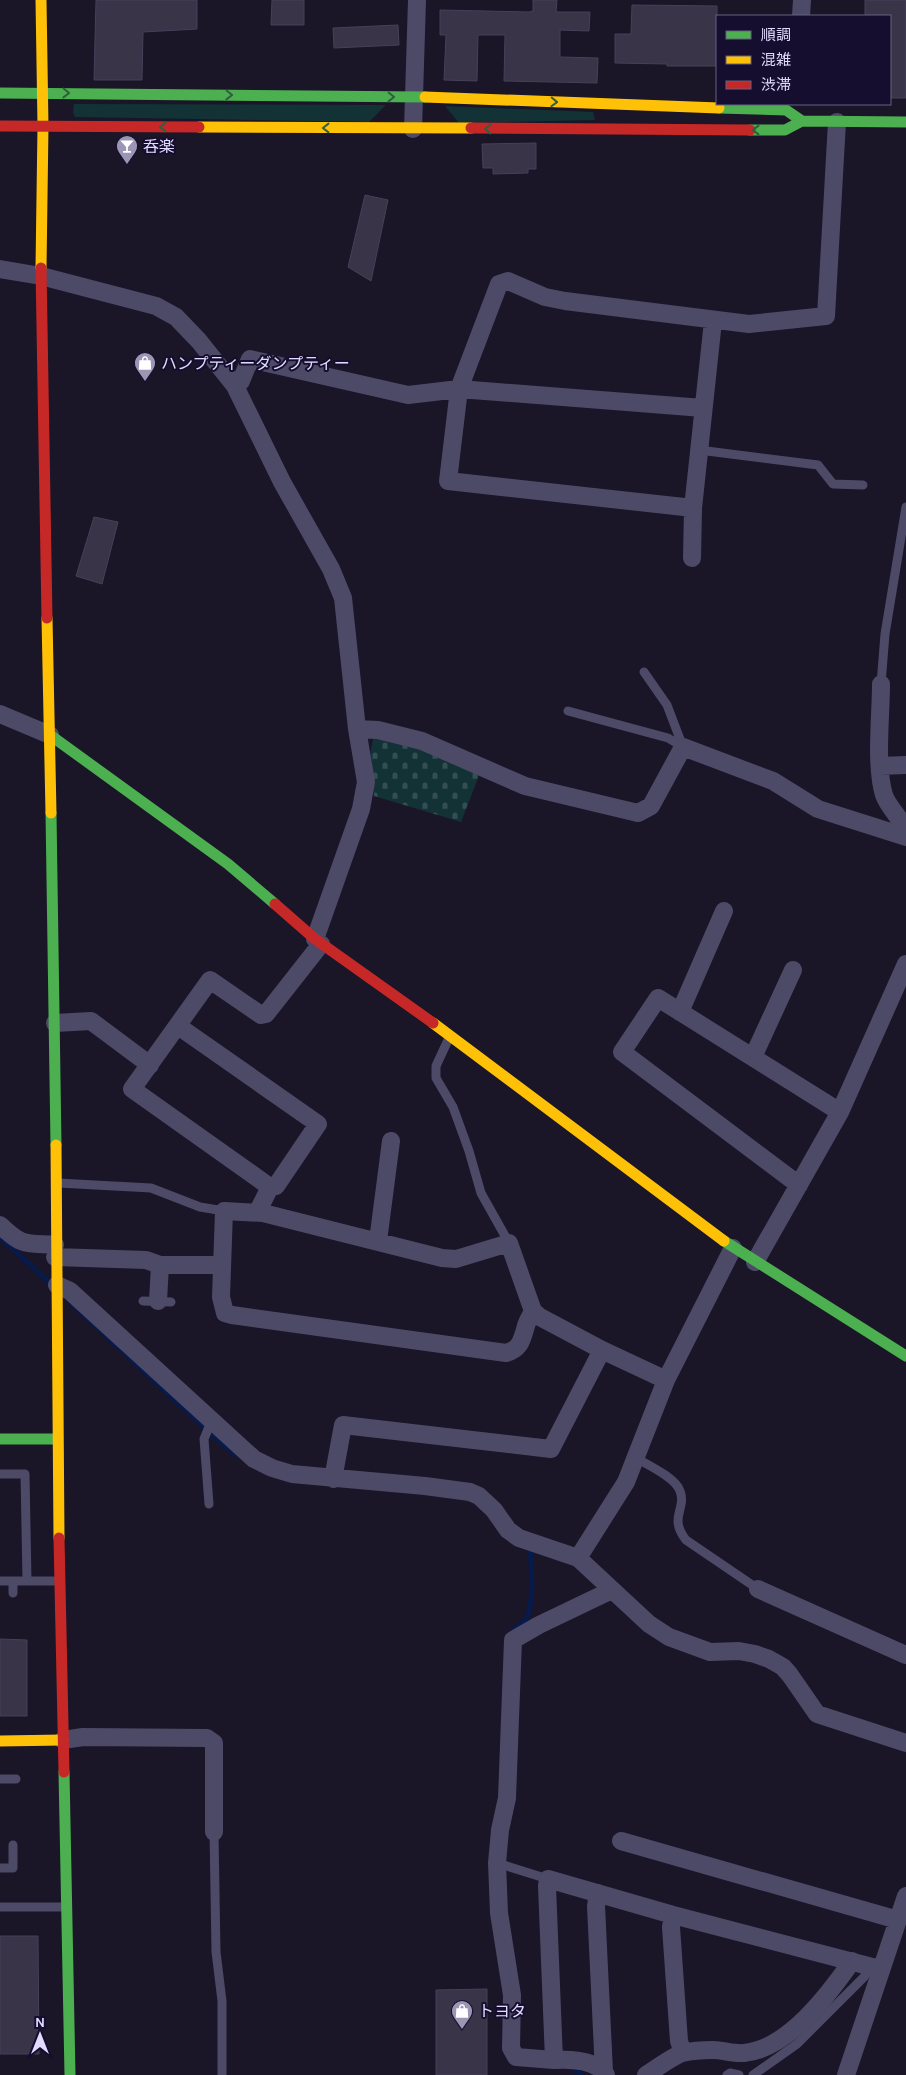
<svg xmlns="http://www.w3.org/2000/svg" width="906" height="2075" font-family="Karla,'Noto Sans JP',sans-serif">
<defs>
<pattern id="cemetery-stones" width="16" height="16" patternUnits="userSpaceOnUse" patternTransform="scale(1.25)"><rect width="16" height="16" fill="#123236"/><path d="M2 7V4a2 2 0 0 1 4 0v3zM10 15v-3a2 2 0 0 1 4 0v3z" fill="#344f54"/></pattern>
</defs>
<rect width="100%" height="100%" fill="#1a1527"/>
<path fill="#123236" d="M 74,104 L 386,105 L 369,122 L 75,117 L 73,113 Z
M 445,106 L 593,112 L 595,120 L 459,123 Z"/>
<path fill="url(#cemetery-stones)" d="M 374,734 L 388,735 L 480,773 L 461,822 L 374,796 L 370,755 Z"/>
<g fill="none" stroke-linecap="round" stroke-linejoin="round">
<path stroke="#071a4c" stroke-width="5" d="M 0,1237 L 48,1281
M 72,1304 L 221,1443 L 237,1455
M 509,1637 C 512,1627 523,1626 527,1617 C 535,1596 531,1568 530,1546
M 570,2066 L 582,2075"/>
</g>
<path fill="#393448" stroke="#47405a" d="M 96,0 L 197,0 L 197,29 L 143,32 L 142,80 L 94,80 Z
M 272,0 L 304,0 L 304,25 L 271,25 Z
M 533,0 L 557,0 L 556,12 L 590,12 L 589,31 L 560,30 L 560,57 L 598,58 L 597,83 L 504,81 L 505,35 L 478,35 L 477,81 L 444,80 L 446,35 L 440,35 L 440,10 L 529,12 L 533,11 Z
M 865,0 L 906,0 L 906,98 L 890,98 L 890,16 L 865,16 Z
M 632,5 L 717,6 L 717,66 L 667,66 L 667,64 L 615,63 L 615,34 L 631,34 Z
M 398,25 L 399,45 L 334,48 L 333,28 Z
M 536,143 L 536,169 L 528,169 L 528,173 L 493,174 L 493,168 L 483,168 L 482,144 Z
M 365,195 L 388,200 L 371,281 L 348,267 Z
M 94,517 L 118,522 L 102,584 L 76,576 Z
M 0,1639 L 27,1640 L 27,1716 L 0,1716 Z
M 0,1936 L 38,1936 L 39,2054 L 0,2054 Z
M 487,1989 L 487,2075 L 436,2075 L 436,1990 Z"/>
<g fill="none" stroke-linecap="round" stroke-linejoin="round">
<path stroke="#4d4a68" stroke-width="9" d="M 699,450 L 818,465 L 833,484 L 863,485
M 644,672 L 667,705 L 683,747
M 881,684 L 885,634 L 906,507
M 568,711 L 668,738 L 683,747
M 449,1038 L 436,1066 L 436,1078 L 453,1107 L 469,1151 L 481,1193 L 509,1243
M 58,1183 L 151,1188 L 200,1207 L 224,1211
M 143,1301 L 171,1302
M 636,1458 C 648,1465 676,1478 680,1491 C 687,1509 668,1517 686,1540 L 758,1589
M 0,1474 L 25,1474 L 27,1581
M 209,1504 L 204,1439 L 211,1422
M 0,1581 L 57,1581
M 13,1581 L 13,1593
M 0,1779 L 16,1779
M 214,1832 L 216,1952 L 222,2001 L 222,2075
M 497,1863 L 548,1879
M 0,1868 L 13,1868 L 13,1845
M 0,1907 L 65,1907
M 727,2075 L 730,2073 L 739,2075
M 753,2075 L 797,2044 L 864,1977 L 871,1966"/>
<path stroke="#4d4a68" stroke-width="18" d="M 801,16 L 802,0
M 413,129 L 417,0
M 0,269 L 41,276 L 156,306 L 176,317 L 199,341 L 235,386 L 282,482 L 331,569 L 343,598 L 357,729 L 366,782 L 361,809 L 315,939
M 235,386 L 241,381 L 250,359 L 408,395 L 459,389 L 703,408
M 693,508 L 448,481 L 459,389 L 499,284 L 508,281 L 545,297 L 565,301 L 749,324 L 826,316 L 837,122
M 692,558 L 693,508 L 713,321
M 881,684 C 881,716 875,765 884,795 C 888,807 901,818 906,831
M 0,714 L 50,735
M 357,729 L 378,730 L 422,741 L 525,786 L 638,813 L 651,806 L 683,747 L 773,781 L 818,809 L 906,837
M 880,766 L 906,765
M 680,1012 L 724,911
M 55,1023 L 91,1021 L 150,1065
M 178,1026 L 318,1124 L 276,1186 L 270,1187 L 260,1207 L 263,1213
M 753,1057 L 793,970
M 799,1185 L 622,1052 L 658,998 L 840,1112
M 270,1187 L 132,1089 L 210,980 L 261,1015 L 266,1014 L 321,944
M 0,1225 C 23,1247 25,1243 55,1245
M 378,1241 L 391,1141
M 55,1257 L 146,1260 L 160,1265 L 158,1301
M 755,1262 L 840,1112 L 906,964
M 160,1265 L 221,1265
M 57,1285 L 70,1291 L 254,1459 L 272,1468 L 292,1474 L 425,1486 L 470,1492 L 479,1496 L 494,1510 L 508,1530 L 519,1538 L 578,1558 L 649,1624 L 669,1637 L 710,1652 L 739,1651 L 755,1654 L 769,1659 L 783,1667 L 790,1675 L 817,1714 L 906,1743
M 533,1311 C 531,1316 527,1321 526,1326 C 522,1339 521,1349 506,1353 L 232,1315 L 225,1313 L 221,1297 L 224,1211 L 263,1213 L 442,1258 L 456,1259 L 509,1243 L 533,1311 L 540,1317 L 602,1350 L 666,1380
M 333,1479 L 343,1425 L 551,1449 L 602,1350
M 578,1558 L 626,1482 L 666,1380 L 733,1248
M 758,1589 L 906,1655
M 63,1740 L 83,1737 L 207,1738 L 214,1743 L 214,1832
M 621,1841 L 898,1920
M 598,1893 L 596,1906 L 604,2072
M 673,1915 L 671,1927 L 679,2041 L 683,2053
M 554,2060 L 516,2057 L 511,2048 L 512,1995 L 499,1913 L 497,1863 L 500,1830 L 507,1798 L 513,1640 L 539,1625 L 612,1590
M 606,2075 C 596,2060 571,2059 554,2060 L 547,1886 L 548,1879 L 673,1915 L 880,1969
M 646,2075 C 657,2068 670,2058 682,2053 C 691,2051 704,2050 713,2050 C 723,2050 734,2054 744,2053 C 788,2049 829,1994 852,1961
M 846,2075 L 906,1896"/>
<path stroke="#4caf50" stroke-width="11" d="M 0,93 L 425,97
M 719,108 L 786,110 L 802,121
M 750,130 L 785,130 L 802,121 L 906,122
M 50,735 L 228,864 L 275,904
M 51,813 L 56,1145
M 724,1241 L 906,1356
M 0,1439 L 57,1439
M 64,1772 L 70,2075"/>
<path stroke="#ffc107" stroke-width="11" d="M 41,0 L 43,126 L 41,268
M 425,97 L 719,108
M 199,127 L 471,128
M 47,618 L 51,813
M 433,1023 L 724,1241
M 56,1145 L 59,1538
M 0,1741 L 63,1740"/>
<path stroke="#c62828" stroke-width="11" d="M 0,126 L 199,127
M 471,128 L 750,130
M 41,268 L 47,618
M 275,904 L 315,939 L 433,1023
M 59,1538 L 64,1772"/>
</g>
<defs><path id="oneway-chevron" d="M-2-3.5L2.5 0L-2 3.5" fill="none" stroke-width="1.6" stroke-linecap="round" stroke-linejoin="round" transform="scale(1.25)"/></defs>
<g stroke="#315e3f">
<use href="#oneway-chevron" transform="translate(66 93) rotate(1)"/>
<use href="#oneway-chevron" transform="translate(229 95) rotate(1)"/>
<use href="#oneway-chevron" transform="translate(391 97) rotate(1)"/>
<use href="#oneway-chevron" transform="translate(554 102) rotate(2)"/>
<use href="#oneway-chevron" transform="translate(163 127) rotate(-180)"/>
<use href="#oneway-chevron" transform="translate(326 128) rotate(-180)"/>
<use href="#oneway-chevron" transform="translate(488 129) rotate(-180)"/>
<use href="#oneway-chevron" transform="translate(756 130) rotate(-180)"/>
</g>
<defs>
<g id="bar-pin" transform="scale(1.125)"><path d="M0 17L-7.5 6A9.5 9.5 0 1 1 7.5 6Z" fill="#9b96b3" stroke="#160e2e"/><path d="M-6-5H6L.8 .8V4.5H3.5V6h-7V4.5H-.8V.8Z" fill="#fff"/></g>
<g id="shop-pin" transform="scale(1.125)"><path d="M0 17L-7.5 6A9.5 9.5 0 1 1 7.5 6Z" fill="#9b96b3" stroke="#160e2e"/><path d="M-5-2.5h2.3a2.7 3.5 0 0 1 5.4 0H5L5.5 6h-11ZM-1.5-2.5h3a1.5 2.3 0 0 0-3 0Z" fill="#fff"/></g>
</defs>
<g fill-rule="evenodd">
<use href="#bar-pin" x="127" y="146"/>
<use href="#shop-pin" x="145" y="363"/>
<use href="#shop-pin" x="462" y="2011"/>
</g>
<g text-anchor="middle" stroke-width="4" stroke-linejoin="round" paint-order="stroke">
<g font-size="16" fill="#e1dbff" stroke="#160e2e" text-anchor="start">
<text x="143" y="152">呑楽</text>
<text x="161" y="369">ハンプティーダンプティー</text>
<text x="478" y="2017">トヨタ</text>
</g>
</g>
<rect x="716" y="15" width="175" height="90" fill="#160e2e" stroke="#676082"/>
<rect x="726" y="31" width="25" height="8" fill="#4caf50" stroke="#676082"/>
<text x="761" y="40" font-size="15" fill="#e1dbff">順調</text>
<rect x="726" y="56" width="25" height="8" fill="#ffc107" stroke="#676082"/>
<text x="761" y="65" font-size="15" fill="#e1dbff">混雑</text>
<rect x="726" y="81" width="25" height="8" fill="#c62828" stroke="#676082"/>
<text x="761" y="90" font-size="15" fill="#e1dbff">渋滞</text>
<g transform="translate(40 2035)" stroke="#160e2e" stroke-width="4" paint-order="stroke">
<path d="M0-4L9 19L0 12L-9 19Z" fill="#e1dbff"/>
<text y="-8" font-size="14" font-weight="bold" text-anchor="middle" fill="#e1dbff">N</text>
</g>
</svg>
